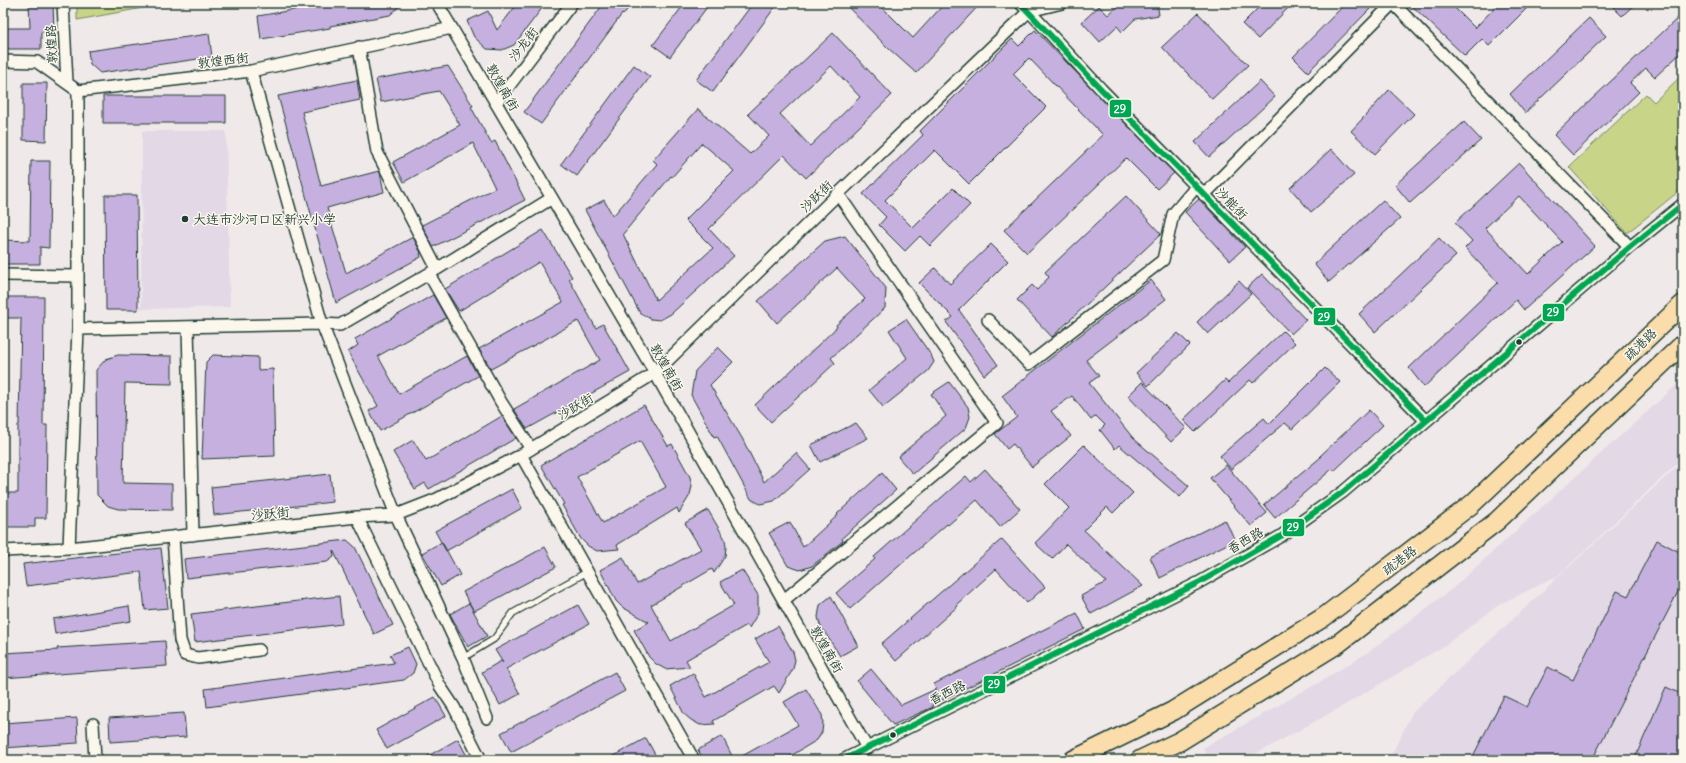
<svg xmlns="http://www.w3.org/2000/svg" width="1686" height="763" font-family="Delius,'LXGW WenKai TC',sans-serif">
<rect width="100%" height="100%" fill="#f0e9e9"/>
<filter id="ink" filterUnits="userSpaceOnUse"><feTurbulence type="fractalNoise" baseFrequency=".025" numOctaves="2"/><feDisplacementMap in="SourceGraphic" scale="8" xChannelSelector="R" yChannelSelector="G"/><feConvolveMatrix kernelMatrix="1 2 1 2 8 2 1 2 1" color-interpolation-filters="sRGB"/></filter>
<g filter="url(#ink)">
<path fill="#e3d8e6" d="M 142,131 L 226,131 L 230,307 L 141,309 Z
M 1683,379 L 1683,458 L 1558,576 L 1500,604 L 1444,646 L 1343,706 L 1245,760 L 1208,760 L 1203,748 L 1318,683 L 1370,651 L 1453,588 Z
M 1683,461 L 1683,760 L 1389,760 L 1412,713 Z"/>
<path fill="#c8d487" stroke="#74885e" d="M 77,3 L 170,3 L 77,20 Z
M 1683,74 L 1683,188 L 1627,233 L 1569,167 L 1646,94 L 1654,102 Z"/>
<path fill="#c6b0df" stroke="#1f3d34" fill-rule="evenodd" d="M 29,3 L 53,3 L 54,32 L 41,32 L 41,49 L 3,49 L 3,28 L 30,28 Z
M 334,3 L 403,3 L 390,15 L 330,26 L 330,28 L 261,39 L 258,16 Z
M 518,3 L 546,3 L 514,45 L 502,50 L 487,49 L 474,37 L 467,21 L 488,11 L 497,30 Z
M 604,3 L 632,3 L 623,15 L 622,14 L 541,124 L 524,112 Z
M 685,3 L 710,3 L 670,57 L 653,45 Z
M 753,3 L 778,3 L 713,92 L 696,80 Z
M 844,3 L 878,3 L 913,38 L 945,3 L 981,3 L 916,73 L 888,48 Z
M 1121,3 L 1157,3 L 1159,15 L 1135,19 L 1122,32 L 1117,26 L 1100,42 L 1082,22 L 1099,6 L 1108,15 Z
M 1263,3 L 1293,3 L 1258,39 L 1242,24 Z
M 1346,3 L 1364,3 L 1370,9 L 1308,72 L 1293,57 Z
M 1409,3 L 1450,3 L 1475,28 L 1499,3 L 1532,3 L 1489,46 L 1482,39 L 1465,56 Z
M 1609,3 L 1636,3 L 1622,16 Z
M 1198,13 L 1248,65 L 1212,99 L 1162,47 Z
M 1683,13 L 1683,51 L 1655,77 L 1646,68 L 1630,83 L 1639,92 L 1573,155 L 1554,135 Z
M 1589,18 L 1606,36 L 1525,113 L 1510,94 Z
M 1035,30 L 1174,173 L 1157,189 L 1126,158 L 1027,253 L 1004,230 L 1103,135 L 1029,58 L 1013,74 L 1046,107 L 969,184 L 935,150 L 885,200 L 913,228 L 953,188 L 970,205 L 930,246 L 920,236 L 905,251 L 879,225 L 886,217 L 863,194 L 923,135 L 920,131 L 1012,39 L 1019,46 Z
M 833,33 L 892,95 L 806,178 L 784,155 L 709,229 L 734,256 L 671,314 L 660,320 L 651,319 L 640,313 L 585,210 L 604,200 L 613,216 L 657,164 L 653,160 L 698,109 L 750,154 L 769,136 L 748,114 ZM 831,66 L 860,97 L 810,146 L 780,114 ZM 702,143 L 734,171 L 685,220 L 713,248 L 656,300 L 623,234 L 671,176 L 672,177 Z
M 209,34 L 212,57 L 100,73 L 90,64 L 88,51 Z
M 634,65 L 650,77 L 577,176 L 561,164 Z
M 448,66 L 473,106 L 471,107 L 491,143 L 495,141 L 525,200 L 433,247 L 422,225 L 495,188 L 473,143 L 404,182 L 393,162 L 460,125 L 439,91 L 381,102 L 376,79 Z
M 357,80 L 360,100 L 302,112 L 321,186 L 379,171 L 380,173 L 384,192 L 327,208 L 346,273 L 413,237 L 421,253 L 420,254 L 421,257 L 336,303 L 278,96 Z
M 1260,81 L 1275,97 L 1209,157 L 1195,142 Z
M 23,83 L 47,83 L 46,141 L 23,140 Z
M 1389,90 L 1414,114 L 1375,154 L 1351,131 Z
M 103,96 L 226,96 L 226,123 L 103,123 Z
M 1464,122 L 1481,140 L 1410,203 L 1395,185 Z
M 1331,149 L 1354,175 L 1311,212 L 1290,188 Z
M 31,161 L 50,161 L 49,248 L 40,247 L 40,264 L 3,264 L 3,240 L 30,241 Z
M 1519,163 L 1595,246 L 1524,310 L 1516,300 L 1424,387 L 1409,368 L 1498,283 L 1465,248 L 1472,241 L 1455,223 ZM 1519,196 L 1562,242 L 1528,274 L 1485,228 Z
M 105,195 L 137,195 L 138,310 L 106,310 Z
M 1126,196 L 1161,234 L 1052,337 L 1017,300 L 1032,285 L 1037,290 L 1049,277 L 1045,272 Z
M 1199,199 L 1245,247 L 1230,261 L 1185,212 Z
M 1383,200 L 1400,219 L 1329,282 L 1314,264 Z
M 543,230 L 572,277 L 569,279 L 596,328 L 603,324 L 630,372 L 527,429 L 514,409 L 600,360 L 578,321 L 491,369 L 479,349 L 563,302 L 539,262 L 459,311 L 445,289 Z
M 845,236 L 886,288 L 885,308 L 831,358 L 835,363 L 771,422 L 755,405 L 837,327 L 836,325 L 865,299 L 837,268 L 777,323 L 758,301 L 825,241 Z
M 1439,238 L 1456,256 L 1375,332 L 1359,314 Z
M 991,244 L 1008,261 L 959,310 L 998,365 L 984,375 L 946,322 L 953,317 L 919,283 L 935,268 L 950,284 Z
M 1262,274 L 1306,320 L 1291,334 L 1247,288 Z
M 1151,280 L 1166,299 L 1086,360 L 1099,376 L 1089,383 L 1133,438 L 1189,486 L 1180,497 L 1119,445 L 1115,449 L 1100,430 L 1105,425 L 1096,416 L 1091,420 L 1072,396 L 1051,411 L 1071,436 L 1032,467 L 1013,444 L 1007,449 L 995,434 L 1017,417 L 1002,396 Z
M 1239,281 L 1251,294 L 1208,334 L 1197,322 Z
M 433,295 L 446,318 L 378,356 L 399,394 L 467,356 L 478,376 L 380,431 L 369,411 L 378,406 L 348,352 L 358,345 L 355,339 Z
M 3,297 L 44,297 L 43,425 L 47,425 L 46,518 L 35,518 L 35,527 L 3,527 L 3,493 L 18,493 L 18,425 L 19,425 L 21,318 L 3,318 Z
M 906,319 L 931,355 L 934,362 L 928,371 L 883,407 L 869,390 L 907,358 L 889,330 Z
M 1283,331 L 1295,343 L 1253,383 L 1250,380 L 1195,432 L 1183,420 L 1225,380 L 1228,383 Z
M 1178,333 L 1190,345 L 1148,386 L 1136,373 Z
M 718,347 L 733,362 L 710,385 L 742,438 L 764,482 L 796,453 L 810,469 L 774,501 L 760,504 L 751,499 L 717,436 L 714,437 L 691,395 L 695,371 Z
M 118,355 L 172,356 L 172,384 L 125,383 L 123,483 L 172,484 L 172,510 L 118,509 L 108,506 L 97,495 L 96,370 L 106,359 Z
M 213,355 L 258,357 L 258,370 L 273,369 L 275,456 L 202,459 L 206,362 Z
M 1325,368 L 1340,382 L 1292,429 L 1285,423 L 1231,469 L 1220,456 L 1264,418 L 1269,424 Z
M 949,382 L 968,407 L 970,417 L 966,428 L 913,474 L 898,457 L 946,416 L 931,394 Z
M 1142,382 L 1186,428 L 1171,442 L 1128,396 Z
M 644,405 L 668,446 L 672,444 L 690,477 L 692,486 L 690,495 L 679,513 L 677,508 L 617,545 L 619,549 L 597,551 L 588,546 L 581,539 L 562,505 L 564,504 L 541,465 ZM 640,441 L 666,487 L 603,523 L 577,477 Z
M 1369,410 L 1383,425 L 1334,471 L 1332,469 L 1275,518 L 1264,505 L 1321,457 L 1320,456 Z
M 502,416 L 516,438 L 429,489 L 425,483 L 415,489 L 393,452 L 413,440 L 426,461 Z
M 856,423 L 868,438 L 820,462 L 811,445 Z
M 1084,445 L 1133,493 L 1113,513 L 1107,507 L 1084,530 L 1143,586 L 1091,614 L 1081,596 L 1106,582 L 1066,544 L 1052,559 L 1035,543 L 1069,508 L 1045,484 Z
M 1226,465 L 1267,513 L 1251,526 L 1210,478 Z
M 985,469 L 1020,509 L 1000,527 L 977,500 L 948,525 L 947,524 L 850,609 L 836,593 L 875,559 L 874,557 L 966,476 L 971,482 Z
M 882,473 L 896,490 L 842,538 L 843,541 L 812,566 L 800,570 L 788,566 L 769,533 L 790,522 L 803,547 L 838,515 L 837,514 Z
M 330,474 L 333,502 L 214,515 L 211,487 Z
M 512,489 L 522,508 L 446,551 L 435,531 Z
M 708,510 L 725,539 L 726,547 L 725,556 L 714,573 L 712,569 L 651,605 L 671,641 L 734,605 L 720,582 L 742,570 L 758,595 L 758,613 L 749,628 L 747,625 L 686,660 L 690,667 L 665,669 L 656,664 L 649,657 L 634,630 L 649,622 L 622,607 L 616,601 L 600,570 L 623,557 L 637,584 L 701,549 L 685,523 Z
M 1225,520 L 1235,540 L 1160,578 L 1150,557 Z
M 1002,539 L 1045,587 L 1027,603 L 996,569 L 957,604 L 958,606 L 896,661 L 881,644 Z
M 347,540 L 355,547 L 393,625 L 374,634 L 333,550 L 334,557 L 327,562 L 186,578 L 184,559 Z
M 1657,540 L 1683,554 L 1683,582 L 1592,760 L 1471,760 L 1504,696 L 1527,707 L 1548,667 L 1573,680 L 1617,591 L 1628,596 Z
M 442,542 L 460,575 L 441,586 L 422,553 Z
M 545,547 L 556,567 L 474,611 L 463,592 Z
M 161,548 L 168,608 L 145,610 L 141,572 L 26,586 L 23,564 Z
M 339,596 L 342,624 L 195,642 L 191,614 Z
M 831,596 L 858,646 L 840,656 L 820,625 L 818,617 L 820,605 Z
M 469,603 L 487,636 L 468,647 L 450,614 Z
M 578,605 L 589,624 L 506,669 L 520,694 L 500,705 L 482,672 L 501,661 L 503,663 L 495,650 Z
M 129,606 L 131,621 L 55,634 L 53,619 Z
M 1077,613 L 1085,629 L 932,705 L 933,707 L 893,725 L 857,681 L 871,669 L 901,705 L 936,689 L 934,684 Z
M 778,626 L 793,652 L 795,660 L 793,669 L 779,693 L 774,686 L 713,721 L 715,724 L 700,725 L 691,720 L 684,714 L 670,686 L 693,673 L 706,697 L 769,662 L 755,639 Z
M 165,641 L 167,666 L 3,678 L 3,653 L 58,650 L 57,648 Z
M 408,647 L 416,664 L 413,673 L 404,680 L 207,707 L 205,689 L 394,663 L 390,655 Z
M 615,672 L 625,691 L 511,752 L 501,733 Z
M 1666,687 L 1683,695 L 1683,760 L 1634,760 Z
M 806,689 L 822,715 L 823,723 L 822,732 L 817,740 L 784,760 L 735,760 L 798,725 L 784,702 Z
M 435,697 L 446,716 L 387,749 L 376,730 Z
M 184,713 L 186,737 L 110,742 L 109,718 Z
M 77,718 L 78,743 L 3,748 L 3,723 Z
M 722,736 L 734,760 L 704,760 L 698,750 Z
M 646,738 L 658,760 L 606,760 Z
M 458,739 L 469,760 L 421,760 Z"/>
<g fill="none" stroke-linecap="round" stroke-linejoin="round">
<g stroke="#1f3d34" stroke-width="8">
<path id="service" d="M 463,658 L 494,639 L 513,613 L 587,572"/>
</g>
<g stroke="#1f3d34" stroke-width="14">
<path id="minor" d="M 63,3 L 67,83
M 437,3 L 655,373 L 867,748
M 1020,3 L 1029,11 L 1101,89 L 1426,421
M 1393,3 L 1630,247
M 359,47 L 377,152 L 437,269
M 3,61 L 37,62 L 78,91 L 251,71 L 452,28
M 251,71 L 322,324 L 396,515 L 463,658 L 487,718
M 496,103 L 572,3
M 1204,195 L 1393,3
M 429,274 L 501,402 L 531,449
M 3,275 L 78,276
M 988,320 L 1029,364 L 1163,260 L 1173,214 L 1196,187
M 188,327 L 193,535
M 78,329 L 322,324 L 340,325 L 437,269 L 552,198
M 521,455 L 694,760
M 357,517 L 440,686 L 454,707 L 481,760
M 173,537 L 180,640 L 185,655 L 198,658 L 259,650
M 69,548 L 78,329 L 78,91
M 3,551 L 69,548 L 357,517 L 396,515 L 437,499 L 521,455 L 655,373 L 838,194 L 1029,11 L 1062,3
M 784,600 L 997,423 L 838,194
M 93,724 L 95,760
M 843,760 L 1198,583 L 1281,536 L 1343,492 L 1630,247 L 1683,204"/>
</g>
<g stroke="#1f3d34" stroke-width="21">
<path id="trunk" d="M 1073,760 L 1173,711 L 1324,617 L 1472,504 L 1683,304
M 1140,760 L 1180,741 L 1339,643 L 1497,521 L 1683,344"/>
</g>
<use href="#service" stroke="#fbf7ec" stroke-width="5.5"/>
<use href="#minor" stroke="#fbf7ec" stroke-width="11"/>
<use href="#trunk" stroke="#faddab" stroke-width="18"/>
<g stroke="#fbf7ec" stroke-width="9">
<path id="bus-1" d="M 1020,3 L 1101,89 L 1426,421
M 843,760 L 1198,583 L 1281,536 L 1343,492 L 1630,247 L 1683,204"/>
</g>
<use href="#bus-1" stroke="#00a651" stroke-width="6"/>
</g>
</g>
<g fill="#1f3d34" stroke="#fbf7ec" stroke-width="1.5">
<circle cx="185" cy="219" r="4"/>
<circle cx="1519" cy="342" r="3.5"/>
<circle cx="893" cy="735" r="3.5"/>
</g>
<g text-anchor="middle" stroke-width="3" stroke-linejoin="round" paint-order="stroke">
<g font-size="13" fill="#1f3d34" stroke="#fbf7ec">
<text transform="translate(51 44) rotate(-93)" y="5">敦煌路</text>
<text transform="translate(523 44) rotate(-53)" y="5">沙龙街</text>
<text transform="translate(223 60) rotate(-7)" y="5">敦煌西街</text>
<text transform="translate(503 87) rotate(60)" y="5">敦煌南街</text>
<text transform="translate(816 196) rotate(-44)" y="5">沙跃街</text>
<text transform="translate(1232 203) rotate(46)" y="5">沙能街</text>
<text transform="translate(1640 344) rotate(-44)" y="5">疏港路</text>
<text transform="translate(667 367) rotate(60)" y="5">敦煌南街</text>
<text transform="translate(575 406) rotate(-31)" y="5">沙跃街</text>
<text transform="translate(270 513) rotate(-6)" y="5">沙跃街</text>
<text transform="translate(1245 540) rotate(-30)" y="5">香西路</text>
<text transform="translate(1399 560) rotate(-37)" y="5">疏港路</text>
<text transform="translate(827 649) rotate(60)" y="5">敦煌南街</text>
<text transform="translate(947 692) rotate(-26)" y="5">香西路</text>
</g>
<g font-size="13" fill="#1f3d34" stroke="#fbf7ec" text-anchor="start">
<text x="193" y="224">大连市沙河口区新兴小学</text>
</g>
</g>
<g stroke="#fbf7ec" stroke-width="1.5">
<rect x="1109" y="99" width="23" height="19" rx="4" fill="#00a651"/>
<rect x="1542" y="303" width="23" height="19" rx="4" fill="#00a651"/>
<rect x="1313" y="307" width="23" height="19" rx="4" fill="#00a651"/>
<rect x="1282" y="518" width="23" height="19" rx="4" fill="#00a651"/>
<rect x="983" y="675" width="23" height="19" rx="4" fill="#00a651"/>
</g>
<g font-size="11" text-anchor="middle" font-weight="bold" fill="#fff">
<text x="1120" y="113">29</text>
<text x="1553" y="316">29</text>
<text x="1324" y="321">29</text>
<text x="1293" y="531">29</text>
<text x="994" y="688">29</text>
</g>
<rect width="1686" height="763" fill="none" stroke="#fbf7ec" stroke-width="16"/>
<rect x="8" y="8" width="1670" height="747" fill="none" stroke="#1f3d34" stroke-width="1.5" filter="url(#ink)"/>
</svg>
